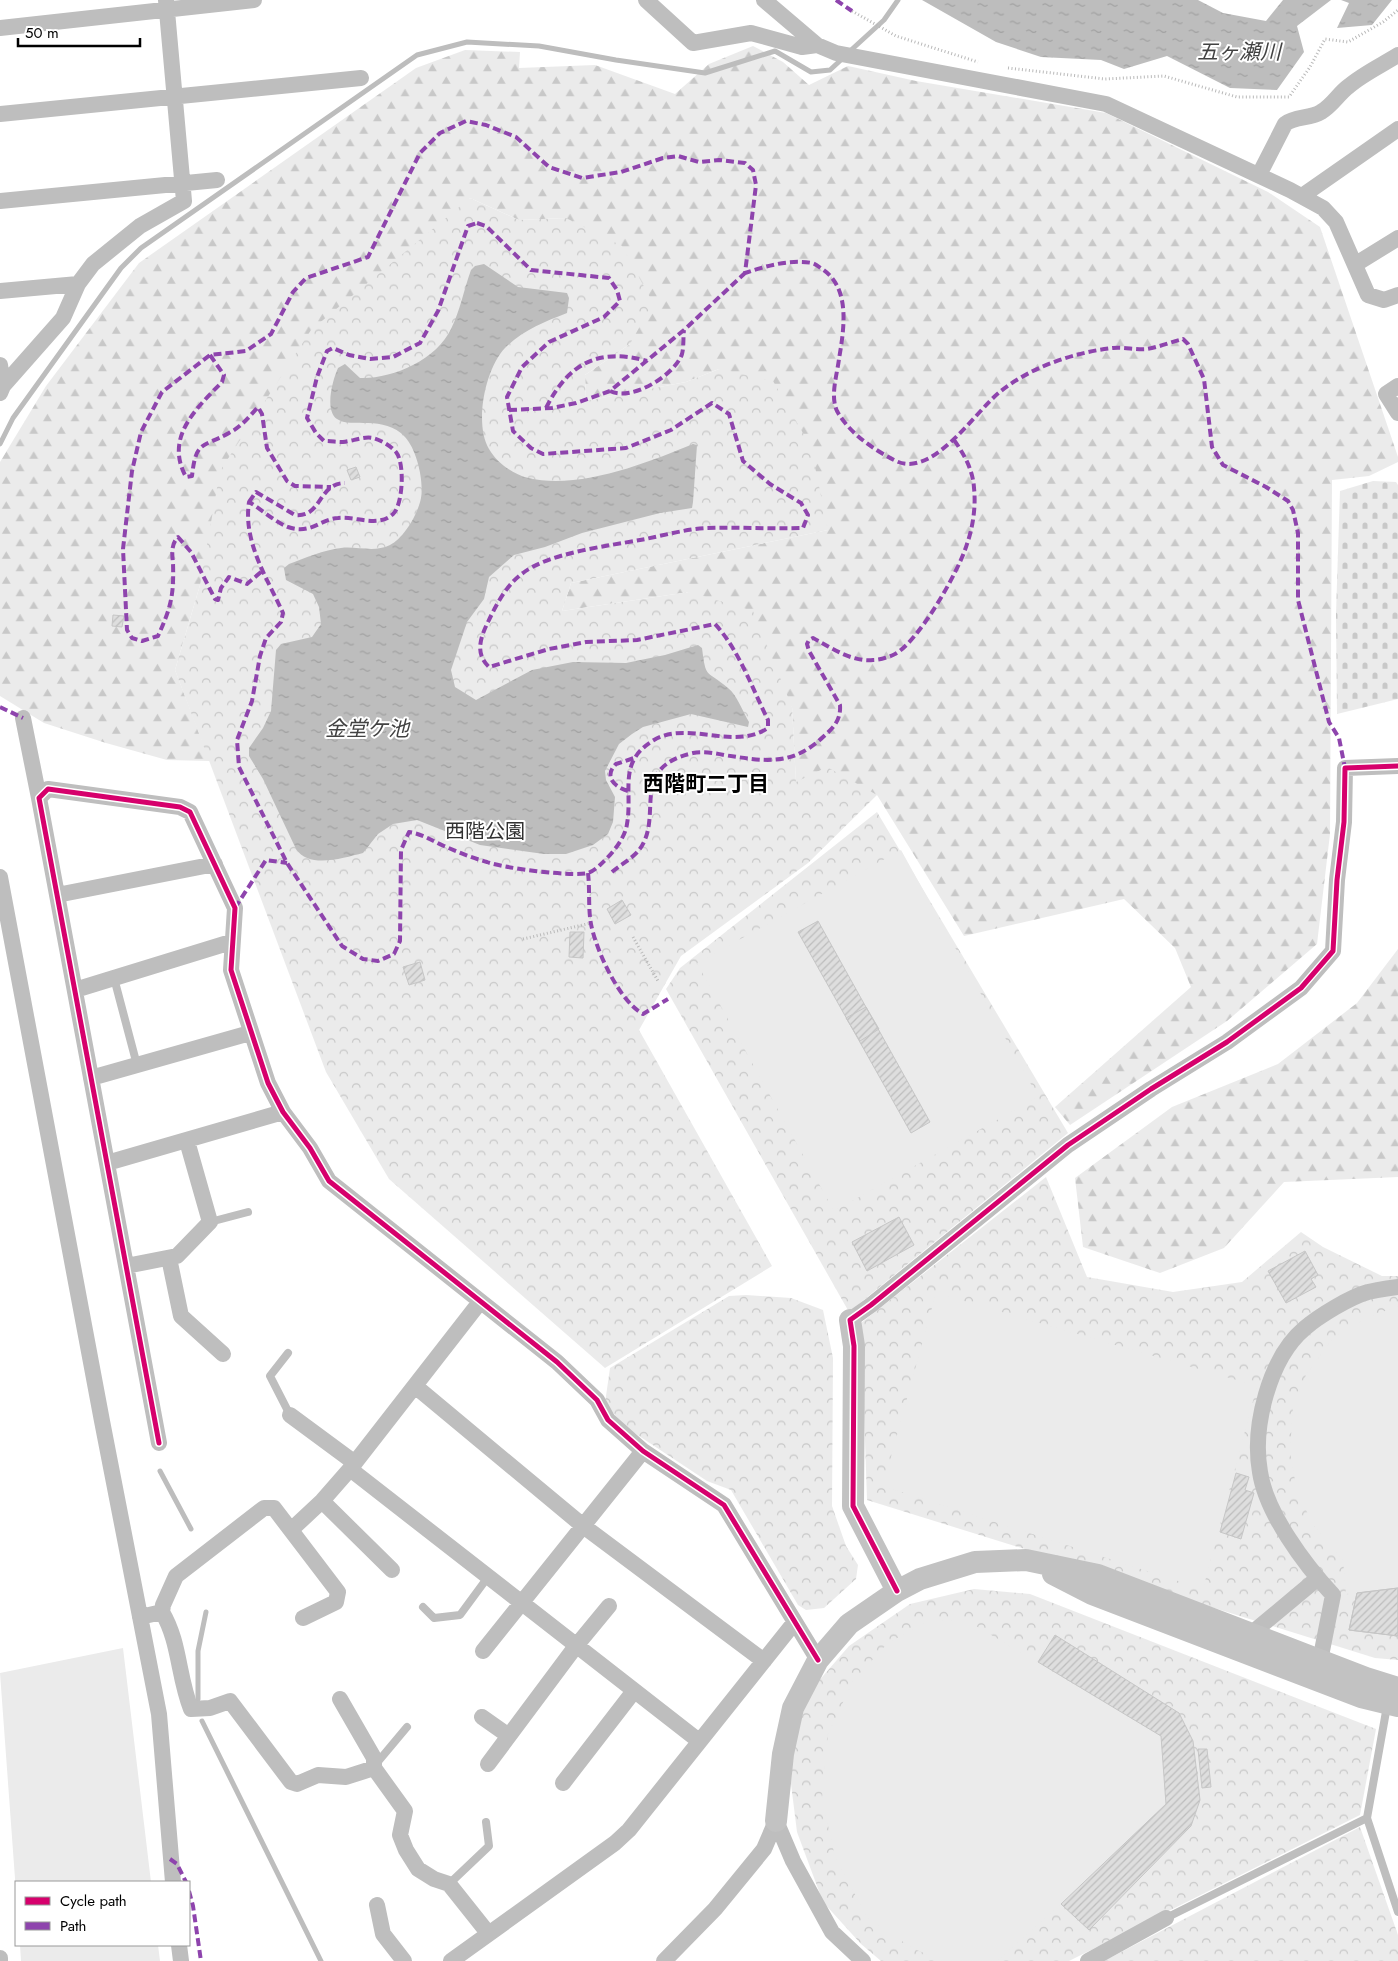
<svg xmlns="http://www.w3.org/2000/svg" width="1398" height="1961" font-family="Jost,'Noto Sans JP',sans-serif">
<defs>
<pattern id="forest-firs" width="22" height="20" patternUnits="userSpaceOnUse" patternTransform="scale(1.25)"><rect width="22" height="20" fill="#ebebeb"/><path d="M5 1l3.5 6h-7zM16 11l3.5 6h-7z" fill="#c8c8c8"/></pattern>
<pattern id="cemetery-stones" width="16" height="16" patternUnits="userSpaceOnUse" patternTransform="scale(1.25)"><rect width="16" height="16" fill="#ebebeb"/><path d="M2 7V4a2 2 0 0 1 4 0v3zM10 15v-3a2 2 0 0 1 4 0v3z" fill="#c8c8c8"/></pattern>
<pattern id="park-crowns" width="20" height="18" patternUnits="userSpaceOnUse" patternTransform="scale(1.25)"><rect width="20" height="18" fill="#ebebeb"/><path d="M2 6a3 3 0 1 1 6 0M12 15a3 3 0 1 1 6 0" fill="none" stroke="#c8c8c8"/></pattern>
<pattern id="water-ripples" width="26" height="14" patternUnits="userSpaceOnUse" patternTransform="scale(1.25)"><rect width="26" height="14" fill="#bdbdbd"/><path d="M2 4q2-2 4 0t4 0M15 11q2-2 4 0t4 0" fill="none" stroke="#a1a1a1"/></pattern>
<pattern id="building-hatch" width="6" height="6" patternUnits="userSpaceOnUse" patternTransform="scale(1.25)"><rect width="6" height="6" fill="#dedede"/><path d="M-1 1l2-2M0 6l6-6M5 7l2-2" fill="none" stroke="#bdbdbd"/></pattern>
</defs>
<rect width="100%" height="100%" fill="#fff"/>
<path fill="url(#forest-firs)" d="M 753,46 L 783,62 L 809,85 L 848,66 L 916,81 L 1106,113 L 1268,192 L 1320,227 L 1398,457 L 1398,462 L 1369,476 L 1332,480 L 1330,834 L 1317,944 L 1227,1021 L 1070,1125 L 1055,1107 L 1191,987 L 1175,948 L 1124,899 L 964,936 L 877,795 L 796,783 L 792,707 L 689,592 L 562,611 L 571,583 L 828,530 L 719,369 L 686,382 L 586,401 L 585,375 L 630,344 L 566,218 L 519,220 L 470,198 L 200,585 L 175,670 L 210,761 L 167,760 L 106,743 L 44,723 L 0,696 L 0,462 L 46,386 L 139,263 L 416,68 L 465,50 L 520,52 L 519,68 L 595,65 L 675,94 L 709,64 Z
M 1398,949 L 1398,1177 L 1284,1182 L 1224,1248 L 1160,1273 L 1083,1247 L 1075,1178 L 1172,1107 L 1278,1064 L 1357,1003 Z"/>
<path fill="url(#cemetery-stones)" d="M 1373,481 L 1396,482 L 1398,485 L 1398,699 L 1337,714 L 1336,614 L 1340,491 Z"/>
<path fill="url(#park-crowns)" d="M 470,198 L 519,220 L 566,218 L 622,246 L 653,303 L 630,344 L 585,375 L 586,401 L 686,382 L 719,369 L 773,381 L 811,447 L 828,530 L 571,583 L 562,611 L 689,592 L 753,611 L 792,707 L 796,782 L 827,767 L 877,795 L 808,863 L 681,956 L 639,1030 L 772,1266 L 605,1368 L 389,1179 L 326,1072 L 175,670 L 200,585 L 220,471 L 311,330 Z
M 877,812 L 1068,1133 L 849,1312 L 666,989 L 680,968 Z
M 1046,1177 L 1087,1277 L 1173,1292 L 1242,1282 L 1301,1232 L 1323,1247 L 1382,1276 L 1398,1276 L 1398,1660 L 1375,1658 L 867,1500 L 861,1323 Z
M 746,1295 L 791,1298 L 823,1310 L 833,1358 L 832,1506 L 846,1546 L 858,1565 L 856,1579 L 824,1608 L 806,1610 L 798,1605 L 731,1490 L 707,1481 L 624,1426 L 605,1403 L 610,1368 L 729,1296 Z
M 974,1589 L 1030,1594 L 1376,1729 L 1360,1815 L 1069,1961 L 881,1961 L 861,1944 L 823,1902 L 797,1832 L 791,1784 L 793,1740 L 810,1691 L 849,1646 L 910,1604 Z
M 1360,1827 L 1398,1935 L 1398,1961 L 1104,1961 Z"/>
<path fill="#ebebeb" d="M 901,850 L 1038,1097 L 834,1211 L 697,963 Z
M 936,1293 L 1257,1386 L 1203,1589 L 883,1486 Z
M 1398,1306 L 1398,1588 L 1346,1594 L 1343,1560 L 1314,1526 L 1297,1492 L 1290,1452 L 1293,1406 L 1306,1375 L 1333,1338 L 1366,1318 Z
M 966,1620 L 1161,1736 L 1166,1804 L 1061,1904 L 997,1961 L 943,1961 L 912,1948 L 867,1917 L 835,1857 L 822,1798 L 828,1734 L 853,1681 L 888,1643 L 928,1621 Z
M 123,1648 L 151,1882 L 16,1882 L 16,1892 L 0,1673 Z
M 20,1945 L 158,1945 L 160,1961 L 21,1961 Z"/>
<path fill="url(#water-ripples)" d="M 922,0 L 1198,0 L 1223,13 L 1266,21 L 1283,0 L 1331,0 L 1297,26 L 1304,52 L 1277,90 L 1230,88 L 1167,56 L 1124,69 L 1101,60 L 1041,57 L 996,42 Z
M 1341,0 L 1392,0 L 1372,25 L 1337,28 L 1349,3 Z
M 484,264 L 518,287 L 567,293 L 569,298 L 567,313 C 544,322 523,330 505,348 C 485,369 474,424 489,449 C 497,463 513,474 528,478 C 579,490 647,463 693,444 L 697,445 L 693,502 L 692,508 L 660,513 L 582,533 L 545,547 L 514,555 L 489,577 L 484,599 L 467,622 L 451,670 L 455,687 L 476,700 L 532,670 L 573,662 L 626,663 L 665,655 L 698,645 L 702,648 C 706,680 706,669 728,688 C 737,695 743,712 749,722 L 748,727 L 691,714 L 643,727 L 632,734 L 619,744 L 605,771 L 606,780 L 615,797 L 613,822 L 608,834 L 593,845 L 566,854 L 544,854 L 480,845 L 417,820 L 393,824 L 378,834 L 363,853 C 343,858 309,869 296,849 L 263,779 L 249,756 L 249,748 L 263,728 L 271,711 L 276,650 L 281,644 L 312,637 L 321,624 L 319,607 L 313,594 L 286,580 L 284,568 L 289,564 C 305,558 324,550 341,548 C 357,546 374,553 390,545 C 404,538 418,514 421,498 C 424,481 417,450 405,437 C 384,414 351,429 337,419 C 324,410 333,379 338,368 L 345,364 L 360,378 C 393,379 436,360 451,329 C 460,311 464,289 471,270 L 475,266 Z"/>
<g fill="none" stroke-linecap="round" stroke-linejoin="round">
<path stroke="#bdbdbd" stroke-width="5" d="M 849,52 L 884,20 L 898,0
M 0,444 L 13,418 L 121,268 L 141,248 L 417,55 L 467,42 L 539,46 L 616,60 L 705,73 L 775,51 L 811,72 L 830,70 L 843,58
M 160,1471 L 191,1529
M 198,1699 L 198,1651 L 206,1612
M 202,1721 L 321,1961"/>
</g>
<path fill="url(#building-hatch)" stroke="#c6c6c6" d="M 356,467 L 360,477 L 351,480 L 347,470 Z
M 113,615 L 124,616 L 122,627 L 112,626 Z
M 622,900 L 631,915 L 615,924 L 607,909 Z
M 818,921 L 930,1122 L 911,1133 L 798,932 Z
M 570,932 L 584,932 L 583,958 L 569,957 Z
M 420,962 L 425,980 L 409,985 L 403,967 Z
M 866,1007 L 879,1029 L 860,1041 L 846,1018 Z
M 899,1217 L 914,1245 L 867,1271 L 852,1242 Z
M 1305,1251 L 1318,1275 L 1311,1279 L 1316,1287 L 1286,1303 L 1268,1271 Z
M 1236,1473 L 1249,1477 L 1245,1490 L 1254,1493 L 1241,1539 L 1220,1532 Z
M 1398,1588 L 1398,1636 L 1349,1630 L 1357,1593 Z
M 1398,1588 L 1398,1636 L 1349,1630 L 1357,1593 Z
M 1055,1635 L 1179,1713 L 1193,1741 L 1200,1800 L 1191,1826 L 1089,1930 L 1061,1904 L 1166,1804 L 1161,1736 L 1038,1662 Z
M 1198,1749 L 1207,1749 L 1211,1787 L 1202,1788 Z"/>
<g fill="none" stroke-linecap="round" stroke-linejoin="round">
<path stroke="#b9b9b9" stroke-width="3" stroke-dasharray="1 2.5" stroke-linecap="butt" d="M 852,11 L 896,36 L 978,62
M 1008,68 L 1105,79 L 1164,76 L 1237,97 L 1289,97 L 1310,67 L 1325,39 L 1348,42 L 1383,22 L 1398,10
M 607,774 L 611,775
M 633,937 L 658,981
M 523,939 L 591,923"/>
<path stroke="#bebebe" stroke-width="8" d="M 114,978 L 137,1065
M 210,1222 L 248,1212
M 288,1353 L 270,1376 L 290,1415
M 423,1607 L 434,1618 L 460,1615 L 488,1577
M 1387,1706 L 1367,1818 L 1398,1912
M 376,1764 L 407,1727
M 449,1884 L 489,1846 L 486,1822
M 1166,1918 L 1367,1818"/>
<path stroke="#bebebe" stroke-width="16" d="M 646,0 L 693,43 L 751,33 L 802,47 L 817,45 L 836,53 L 1106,104 L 1290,190 L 1323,208 L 1336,222 L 1368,295 L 1384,300 L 1398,295
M 764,0 L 817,45
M 0,28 L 254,0
M 0,114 L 361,78
M 1259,175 L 1285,124 C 1295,116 1310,119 1321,112 C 1333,105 1338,94 1349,86 C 1363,74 1382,65 1398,55
M 1302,196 L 1398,129
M 0,201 L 217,180
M 1356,264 L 1398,238
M 0,291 L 78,284
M 0,365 L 3,386
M 1398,386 L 1386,394 L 1398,413
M 0,393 L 3,386 L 63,318 L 78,284 L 93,264 L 140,226 L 184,201 L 166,0
M 23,718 L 39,798
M 0,877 L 102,1421 L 159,1714 L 173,1882
M 57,895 L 215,864
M 75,990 L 231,942
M 91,1078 L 250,1033
M 107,1163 L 283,1112
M 169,1258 L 181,1316 L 223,1354
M 126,1266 L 177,1256 L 210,1222 L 187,1141
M 480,1302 L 350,1469 L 699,1741
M 850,1320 L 871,1305 L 1068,1145 L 1151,1089 L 1227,1042 L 1301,988 L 1333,951 L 1337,880 L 1344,822 L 1345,768 L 1398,766
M 415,1386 L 582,1525 L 764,1661
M 290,1415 L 355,1463
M 159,1443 L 39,798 L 48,789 L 180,807 L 190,812 L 235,908 L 231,970 L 268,1083 L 283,1112 L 310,1148 L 329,1181 L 557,1362 L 597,1400 L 608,1420 L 643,1451 L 724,1505 L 818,1660
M 322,1501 L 392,1570
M 292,1529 L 322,1501 L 350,1469
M 162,1612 L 163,1605 L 176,1576 L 264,1508 L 274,1508 L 338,1592 L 336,1602 L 303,1618
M 140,1617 L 162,1612 C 180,1642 178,1677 191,1709 L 210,1708 L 230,1701 L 291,1782 L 297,1784 L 318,1775 L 346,1777 L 374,1768
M 1251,1634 L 1318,1578
M 483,1651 L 643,1451
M 1320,1661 L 1333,1595 C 1305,1565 1266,1513 1260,1472 C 1252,1427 1269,1358 1305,1328 C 1319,1316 1350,1297 1368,1292 C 1378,1290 1388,1288 1398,1287
M 340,1699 L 374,1758 L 374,1768 L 405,1811 L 400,1835 L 406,1850 L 418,1869 L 434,1879 L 449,1884 L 488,1933
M 482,1717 L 509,1736
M 488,1764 L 576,1646 L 609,1606
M 563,1783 L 634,1691
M 776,1821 L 793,1861 L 832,1932 L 863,1961
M 377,1905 L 383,1934 L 404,1961
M 179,1945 L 181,1961
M 0,1958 L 0,1961
M 451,1961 L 615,1843 L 629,1830 L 794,1623
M 664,1961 L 715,1909 L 764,1849 L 776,1821
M 1088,1961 L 1166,1918"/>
<path stroke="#c2c2c2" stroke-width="22" d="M 850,1320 L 854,1346 L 853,1506 L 897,1591
M 1053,1574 L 1092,1594 L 1361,1697 L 1398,1706
M 776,1821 L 783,1754 L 793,1708 L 818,1660 L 849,1624 L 897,1591 L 920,1579 L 975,1562 L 1026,1560 L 1098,1575 L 1366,1678 L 1398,1688"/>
<path stroke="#8e44ad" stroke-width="4" stroke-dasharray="8 4" stroke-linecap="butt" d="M 836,0 L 852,11
M 477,223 L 486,226 L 531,270 L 609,278 L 617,290 L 620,301 L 604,317 L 549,342 L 522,367 L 507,397 L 513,431 L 531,448 L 543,454 L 626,448 L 671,430 L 712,403 L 729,414 L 743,461 L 770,484 L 801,503 L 808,515 L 803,528 C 771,529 739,527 707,528 C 685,529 662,536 640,540 C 607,546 549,553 523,573 C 507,584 496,605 488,622 C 480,638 475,654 489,667 L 549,649 L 586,642 L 637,640 L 715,624 C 739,650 752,688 768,720 L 768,728 C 733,751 688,720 654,740 C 617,762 633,790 627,824 C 625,839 611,855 600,865 C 598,867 592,872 588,873 C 573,877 502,868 487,862 C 472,858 458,852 444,846 C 432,841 423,834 409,832 L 401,850 L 400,941 L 394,954 L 378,961 L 363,959 L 342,946 L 287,863 L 239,767 L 237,740 L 252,701 L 260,656 L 266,638 L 281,622 L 283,613 C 267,578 243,542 249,502 C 261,509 275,522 288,527 C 311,535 320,519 338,518 C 356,516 378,528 393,514 C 403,505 405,463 396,452 C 391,446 381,440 373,438 C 364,436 353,441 343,442 C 337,442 331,441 324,441 L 316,433 L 307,418 L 317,377 L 327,351 L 333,348 L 349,355 L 370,359 L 393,357 L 420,343 L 438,311 L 468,226 Z
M 210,355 L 224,375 L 222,382 C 197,408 164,437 186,477 L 192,476 C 196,440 202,448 229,433 C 241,427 249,417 258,407 L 262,414 L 267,448 L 287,481 L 295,486 L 331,487
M 610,391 C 631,402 675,375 682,354 C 684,346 683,337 684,330
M 546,408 C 568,364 598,347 647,361
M 509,410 L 552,408 L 576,403 L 610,391 L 684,330 L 745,273
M 249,502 L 256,492 L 295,515 C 322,518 318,483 345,483
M 261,572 L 247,584 L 229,577 L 221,588 L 218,600 L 215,599 L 191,552 L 178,537 C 171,544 172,554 173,563 C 174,596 171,607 158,636 L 142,641 L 132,638 L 127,630 L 123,549 L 132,471 L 141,432 L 162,392 L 210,355 L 246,351 L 271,334 L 293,292 L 306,278 L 368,257 L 420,153 L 440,133 L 466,121 L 486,125 L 516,137 L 549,167 L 582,178 L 621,172 L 663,158 L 678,156 L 699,162 L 719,160 L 745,163 L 753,170 L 756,185 L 745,273 C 766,266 790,259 812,263 C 816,264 819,267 822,269 C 851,288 844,329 839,359 C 837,375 830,396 837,411 C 849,433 873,449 894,460 C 932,481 975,411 1001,391 C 1031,367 1075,352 1113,348 C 1124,347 1136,350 1147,349 C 1159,347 1171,342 1183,339 L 1188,344 L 1204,379 L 1212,447 L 1223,465 L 1266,487 L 1288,501 L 1293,510 L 1298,533 L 1298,600 L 1329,722 L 1339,738 L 1345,768
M 0,707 L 23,718
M 628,791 C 615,787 603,777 616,764 L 634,758
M 612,872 C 620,865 632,859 639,850 C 665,816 627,768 693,753 C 703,751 714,753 724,755 C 764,761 791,767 823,737 C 834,727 841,720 840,705 L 809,651 L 807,644 L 809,640 L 813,638 C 832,648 851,662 873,660 C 880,660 889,657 895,654 C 919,641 959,571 967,544 C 973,527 976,506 974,488 C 973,470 964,454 954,440
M 588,873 C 590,890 588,908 591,924 C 596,950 619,1001 643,1014 L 668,999
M 235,908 L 266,860 L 287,863
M 170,1859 L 177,1864 L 186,1882
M 189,1891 L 193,1906 L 201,1961"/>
<g stroke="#fff" stroke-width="8">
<path id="cycleway" d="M 159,1443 L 39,798 L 48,789 L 180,807 L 190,812 L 235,908 L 231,970 L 268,1083 L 283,1112 L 310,1148 L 329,1181 L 557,1362 L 597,1400 L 608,1420 L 643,1451 L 724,1505 L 818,1660
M 897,1591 L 853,1506 L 854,1346 L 850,1320 L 871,1305 L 1068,1145 L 1151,1089 L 1227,1042 L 1301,988 L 1333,951 L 1337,880 L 1344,822 L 1345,768 L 1398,766"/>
</g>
<use href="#cycleway" stroke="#d6006c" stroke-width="5"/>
</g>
<g text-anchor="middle" stroke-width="4" stroke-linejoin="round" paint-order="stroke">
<g font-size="20" fill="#313131" stroke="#fff">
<text x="485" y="838">西階公園</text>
</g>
<g font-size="21" font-style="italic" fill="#424242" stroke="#fff">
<text x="1239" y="59">五ヶ瀬川</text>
<text x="367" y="736">金堂ケ池</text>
</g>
<g font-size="21" font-weight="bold" fill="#000" stroke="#fff">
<text x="706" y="791">西階町二丁目</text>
</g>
</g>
<rect x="15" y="1881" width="175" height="65" fill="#ffffff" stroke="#999999"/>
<rect x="25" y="1897" width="25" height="8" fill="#d6006c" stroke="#999999"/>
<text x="60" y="1906" font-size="15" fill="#000000">Cycle path</text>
<rect x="25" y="1922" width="25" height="8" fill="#8e44ad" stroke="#999999"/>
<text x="60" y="1931" font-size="15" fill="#000000">Path</text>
<path d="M18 38v8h122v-8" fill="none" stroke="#000000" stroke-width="2.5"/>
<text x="25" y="38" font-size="15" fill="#000000" stroke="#ffffff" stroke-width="4" paint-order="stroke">50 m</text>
</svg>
